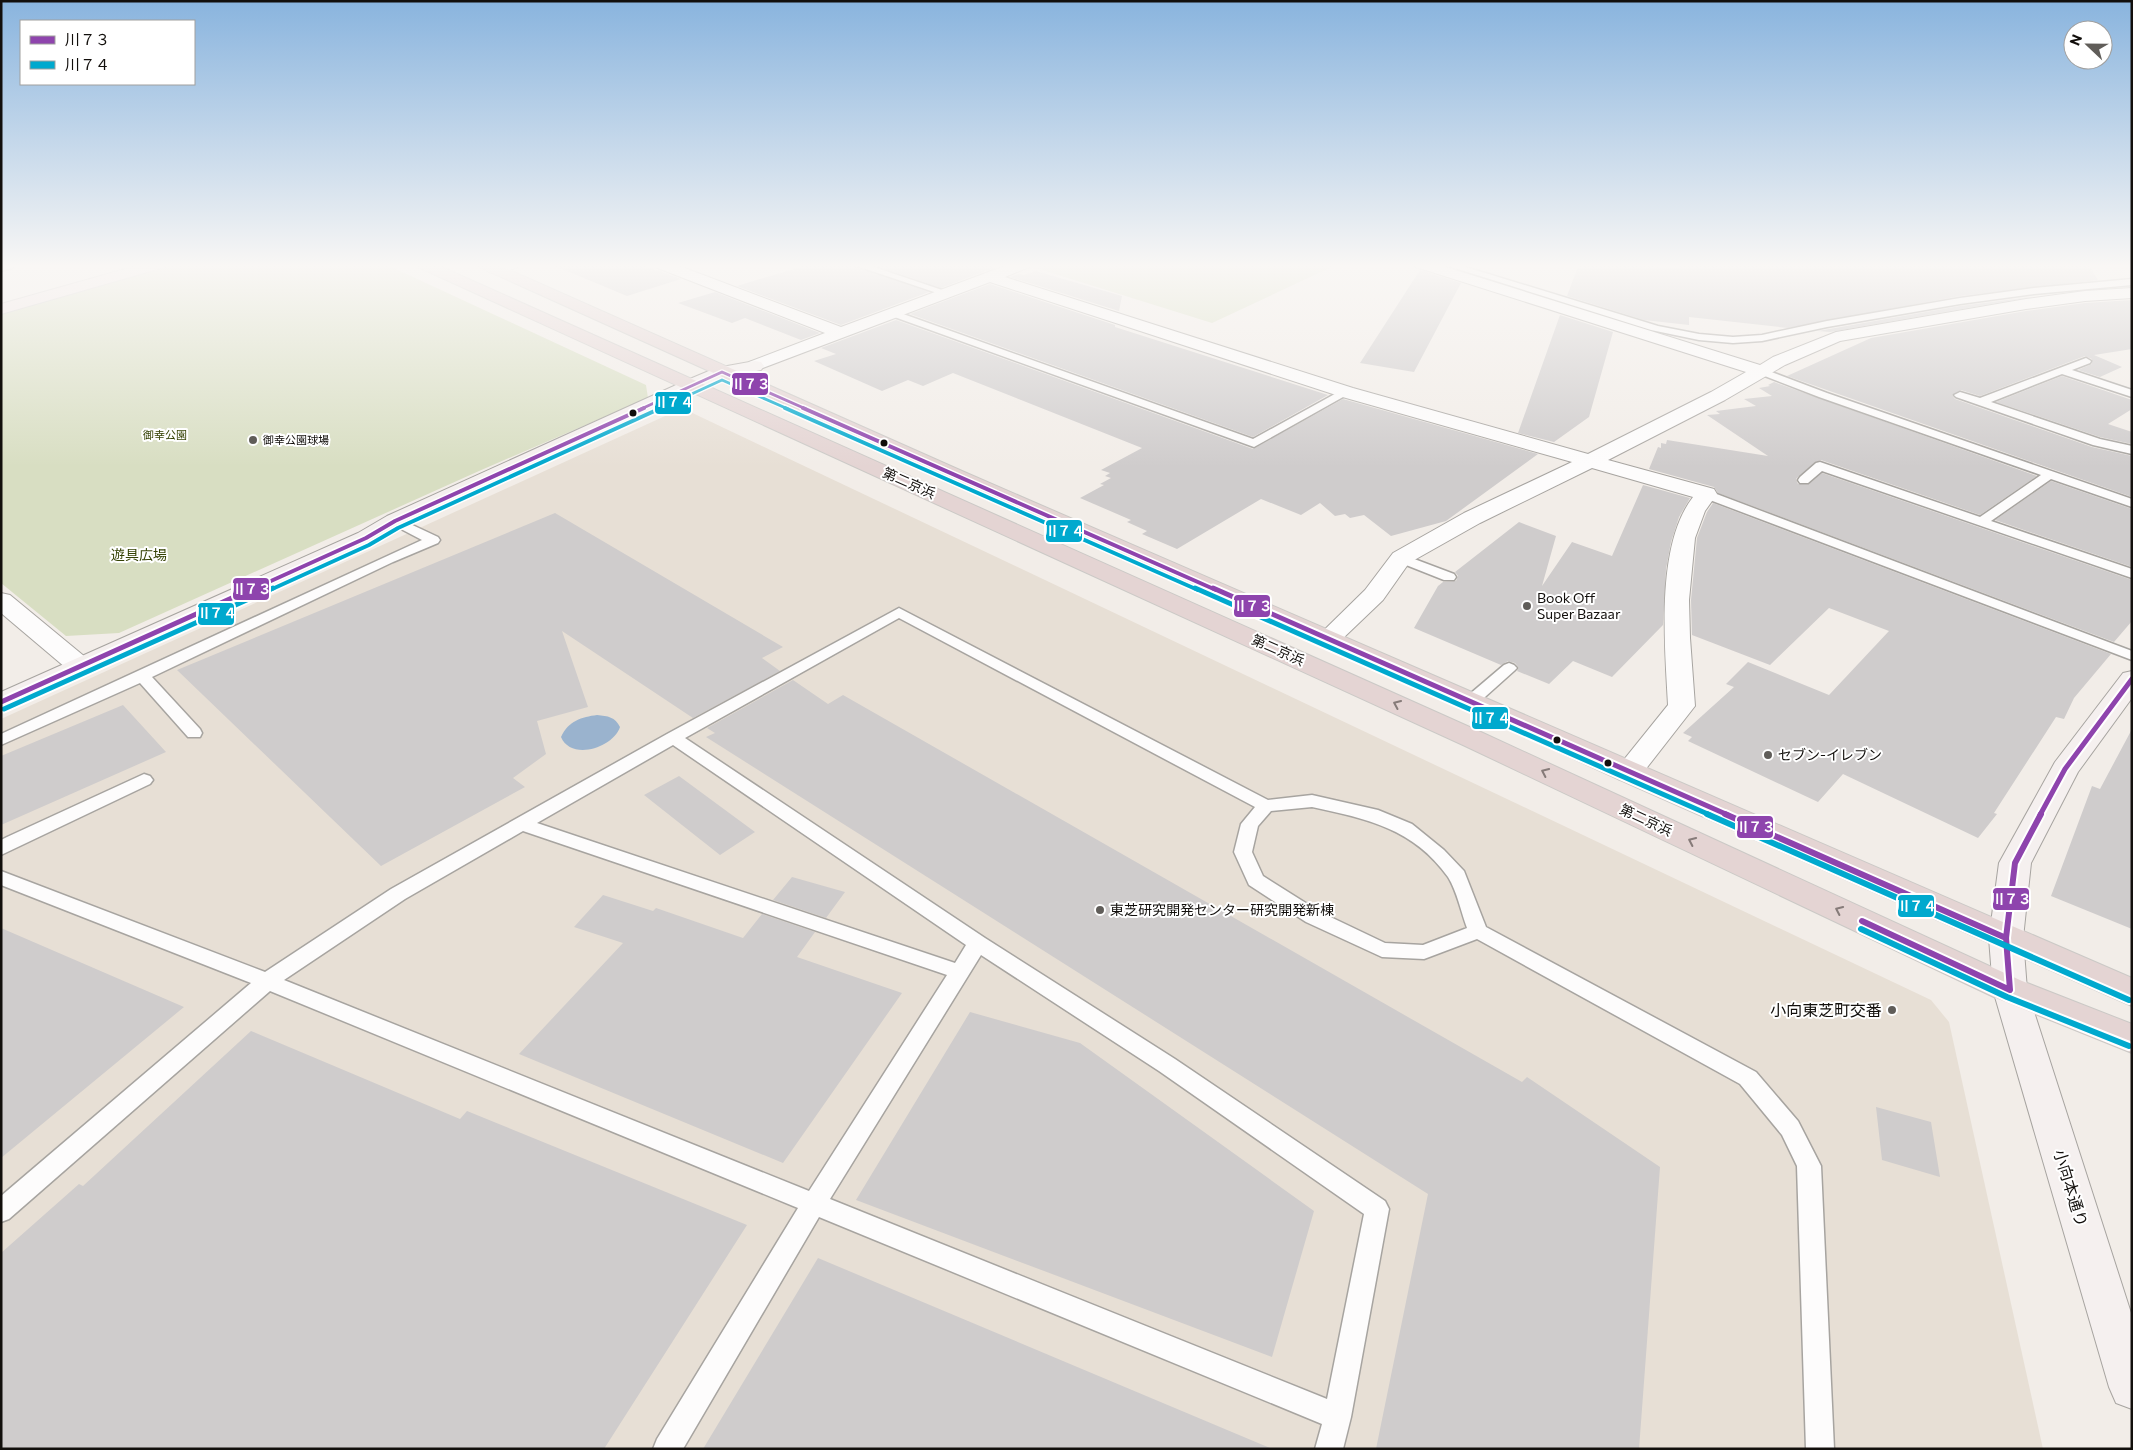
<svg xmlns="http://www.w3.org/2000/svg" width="2133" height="1450" font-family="Commissioner,'Noto Sans JP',sans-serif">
<rect width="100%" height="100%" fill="#f2ede8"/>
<path fill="#e7dfd5" d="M 684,409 L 1931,1000 L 1949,1022 L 2043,1449 L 1,1449 L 1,719 L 676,411 Z"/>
<path fill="#d8dec2" d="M 176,264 L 385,264 L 646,385 L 648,398 L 479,471 L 119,633 L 66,636 L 1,583 L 1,314 Z
M 1046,264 L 1338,264 L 1212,323 L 1036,268 Z"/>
<path fill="#9ab3ce" d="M 597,715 C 608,716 615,717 620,727 C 613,748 571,761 561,737 C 568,721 582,717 597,715 Z"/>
<path fill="#cfcccc" d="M 556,264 L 640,264 L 681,279 L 627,296 L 555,266 Z
M 810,264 L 849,264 L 929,292 L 841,325 L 737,286 Z
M 871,264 L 985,264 L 996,267 L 941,288 Z
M 1579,264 L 1627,264 L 1679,269 L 1679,264 L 2088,264 L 2098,280 L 1960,296 L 1788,328 L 1689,317 L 1689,325 L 1644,320 L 1567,296 Z
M 1420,270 L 1461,283 L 1414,372 L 1360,363 Z
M 1036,271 L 1122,296 L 1119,311 L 1010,277 L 1018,274 L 1024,275 Z
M 990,284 L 1115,325 L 1115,327 L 1328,395 L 1253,437 L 910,314 Z
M 715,292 L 820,333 L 801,340 L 745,318 L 732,323 L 678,303 Z
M 2037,296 L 1830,332 L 1818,331 L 1960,306 Z
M 2132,300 L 2132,349 L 2094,355 L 2122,367 L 2100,377 L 2078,370 L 2092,364 L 2092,359 L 2085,356 L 1980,396 L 1961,390 L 1952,395 L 1955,399 L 2092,447 L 2132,456 L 2132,497 L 1787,376 L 1871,338 L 2026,311 L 2085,303 Z
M 1560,315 L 1613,332 L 1589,417 L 1554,442 L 1518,433 Z
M 896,320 L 1253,449 L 1343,399 L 1538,454 L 1446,521 L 1391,536 L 1364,515 L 1350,518 L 1345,514 L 1335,516 L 1320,503 L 1301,515 L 1261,499 L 1177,549 L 1142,534 L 1147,531 L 1127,522 L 1131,520 L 1080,498 L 1104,485 L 1100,484 L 1111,478 L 1105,476 L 1110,473 L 1101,470 L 1142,448 L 953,373 L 923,386 L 908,380 L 882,391 L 814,361 L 836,354 L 821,348 Z
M 2062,376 L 2132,400 L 2132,409 L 2108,424 L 2132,432 L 2132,444 L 2100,437 L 1996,402 Z
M 1774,382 L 2037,476 L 1980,515 L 1821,460 L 1815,462 L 1799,476 L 1796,479 L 1798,484 L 1809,484 L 1822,473 L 2132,580 L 2132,621 L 2114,642 L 1718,493 L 1714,487 L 1649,469 L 1658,447 L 1661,448 L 1661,443 L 1666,444 L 1667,440 L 1768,456 L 1707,415 L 1720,414 L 1716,411 L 1756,406 L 1744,399 L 1772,396 L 1759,388 L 1770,386 L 1768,385 Z
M 2051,481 L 2132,509 L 2132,567 L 1995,520 Z
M 1643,485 L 1690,498 L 1679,517 L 1671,542 L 1666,569 L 1663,625 L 1612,677 L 1573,661 L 1549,684 L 1517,671 L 1519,668 L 1515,663 L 1508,661 L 1501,665 L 1414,628 L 1438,586 L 1443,582 L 1456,581 L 1458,576 L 1455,572 L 1519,522 L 1556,536 L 1542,586 L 1572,542 L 1612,556 Z
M 1713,503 L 2111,654 L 2074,698 L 2064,719 L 2056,717 L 1994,813 L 1997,814 L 1978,838 L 1843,774 L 1818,802 L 1688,741 L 1692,737 L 1683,733 L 1734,687 L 1726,684 L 1748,662 L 1829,695 L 1889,631 L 1829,608 L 1770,665 L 1692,635 L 1691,600 L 1697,538 L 1707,512 Z
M 555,513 L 783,647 L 762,658 L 780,671 L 693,718 L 562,631 L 588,707 L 537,721 L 546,754 L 513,778 L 525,787 L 381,866 L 177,670 Z
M 793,680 L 828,704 L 843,695 L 1522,1082 L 1527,1077 L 1660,1167 L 1639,1449 L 1376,1449 L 1428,1194 L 706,737 L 715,733 L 707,728 Z
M 123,705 L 166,752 L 1,825 L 1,756 Z
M 2132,729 L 2132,929 L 2051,896 L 2092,786 L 2100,789 Z
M 679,776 L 755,832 L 720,855 L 644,795 Z
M 792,877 L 845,892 L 826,918 L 773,900 Z
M 603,895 L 653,911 L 656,908 L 743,938 L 762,914 L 815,932 L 797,957 L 902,993 L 783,1163 L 519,1054 L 623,943 L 574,927 Z
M 1,928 L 184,1007 L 1,1158 Z
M 970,1012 L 1080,1043 L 1314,1211 L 1272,1357 L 856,1200 Z
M 251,1031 L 460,1119 L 467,1111 L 747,1225 L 604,1449 L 1,1449 L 1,1253 L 79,1184 L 83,1186 Z
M 1876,1107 L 1931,1122 L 1940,1177 L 1882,1160 Z
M 818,1258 L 1270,1448 L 1270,1449 L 703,1449 Z"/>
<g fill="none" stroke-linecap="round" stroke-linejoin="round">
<g stroke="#a7a4a0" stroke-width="3">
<path id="lane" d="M 11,264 L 14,266 L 12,268 L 1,271 L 1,265 Z
M 851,264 L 865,264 L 951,293 L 949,295 L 943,295 Z
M 1442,264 L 1456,264 L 1658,326 L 1699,334 L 1733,337 L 1762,335 L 1827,321 L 1960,298 L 2034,288 L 2132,279 L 2132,285 L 2034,294 L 1960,304 L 1827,327 L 1762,341 L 1733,343 L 1699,340 L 1651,330 Z
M 892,310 L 1253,439 L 1342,390 L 1346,389 L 1352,392 L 1254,447 L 889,315 L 889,311 Z
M 2086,358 L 2091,361 L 2090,363 L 2072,370 L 2132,390 L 2132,397 L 2062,374 L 1991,402 L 2100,439 L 2132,446 L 2132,454 L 2093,445 L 1956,397 L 1954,395 L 1960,392 L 1980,398 Z
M 1761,368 L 1827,393 L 2132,499 L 2132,507 L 2051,479 L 1991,521 L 2132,569 L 2132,578 L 1822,471 L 1808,483 L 1800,483 L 1798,480 L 1800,477 L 1816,463 L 1820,462 L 1980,517 L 2041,475 L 1819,397 L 1757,373 L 1756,371 Z
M 1706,490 L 2132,651 L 2132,660 L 1702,497 L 1700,494 Z
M 406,522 L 438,537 L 440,540 L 438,543 L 393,562 L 152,677 L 200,729 L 202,733 L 200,737 L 188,737 L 140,683 L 1,745 L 1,734 L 422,540 L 401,529 L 399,526 L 401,523 Z
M 1401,554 L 1454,574 L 1456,577 L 1454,580 L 1444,580 L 1396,561 L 1394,558 L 1396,555 Z
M 899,608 L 1268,800 L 1312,795 L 1378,810 L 1412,824 L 1444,850 L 1464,871 L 1486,927 L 1756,1072 L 1798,1121 L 1821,1166 L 1834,1449 L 1806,1449 L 1797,1166 L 1782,1135 L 1740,1084 L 1477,939 L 1424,959 L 1382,957 L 1306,922 L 1249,885 L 1234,852 L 1241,824 L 1255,807 L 899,618 L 685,738 L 985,938 L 1175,1059 L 1385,1201 L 1389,1209 L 1351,1417 L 1343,1449 L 1315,1449 L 1322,1424 L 819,1217 L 683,1449 L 653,1449 L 657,1439 L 798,1208 L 270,991 L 9,1219 L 1,1222 L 1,1196 L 251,983 L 1,885 L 1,871 L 265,972 L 391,889 L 667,734 ZM 673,745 L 966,945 L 955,963 L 537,823 ZM 1312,807 C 1367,819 1413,828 1448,877 C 1457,891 1461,912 1467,928 L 1423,945 L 1385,943 L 1320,912 L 1263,876 L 1252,852 L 1258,826 L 1271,811 ZM 523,831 L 947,975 L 809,1191 L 284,980 L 405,899 ZM 981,955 L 1159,1071 L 1364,1214 L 1327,1399 L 830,1199 Z
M 1509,663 L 1514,665 L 1517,668 L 1514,671 L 1476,705 L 1464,705 L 1462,702 L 1464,699 L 1504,665 Z
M 144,774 L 150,776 L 153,780 L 150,784 L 1,855 L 1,840 L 7,837 Z"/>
</g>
<g stroke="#a7a4a0" stroke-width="2">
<path id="street" d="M 495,264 L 520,264 C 514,271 497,274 489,272 L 486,269 L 489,266 Z
M 652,264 L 674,264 L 841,327 L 1010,264 L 1032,264 L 1029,267 L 1005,277 L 1353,388 L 1588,454 L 1711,392 L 1746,372 L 1416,267 L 1413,264 L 1436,264 L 1760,365 L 1773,357 L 1836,332 L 2026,299 L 2085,291 L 2132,288 L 2132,298 L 2085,301 L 2026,309 L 1840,341 L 1785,365 L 1725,400 L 1608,460 L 1714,489 L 1717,494 L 1705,511 L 1695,538 L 1689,600 L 1690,638 L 1695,706 L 1638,779 L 1628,781 L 1618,779 L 1614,772 L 1668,705 C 1665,646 1655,546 1693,497 L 1592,468 L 1480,523 L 1409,563 L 1383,600 L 1338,643 L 1329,646 L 1320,643 L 1316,638 L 1365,590 L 1393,553 L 1464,513 L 1572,462 L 1339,396 L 990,282 L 755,371 L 749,370 L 746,366 L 749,362 L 825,333 L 655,267 Z
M 1,593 L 10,595 L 90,661 L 94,667 L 90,673 L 81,675 L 72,673 L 1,613 Z"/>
</g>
<g stroke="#a7a4a0" stroke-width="2">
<path id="secondary" d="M 755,361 L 761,362 L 764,366 L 761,370 L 727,377 L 699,389 L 403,526 L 374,543 L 11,708 L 1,710 L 1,692 L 358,533 L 387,516 L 685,381 L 716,368 Z
M 2132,671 L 2132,698 L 2078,772 L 2031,863 L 2023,938 L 2027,990 L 2132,1316 L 2132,1409 L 2116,1403 L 2109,1387 L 1993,990 L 1989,938 L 1999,863 L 2055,762 L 2123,673 Z"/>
</g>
<g stroke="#cbc9c6" stroke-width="2">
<path id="primary" d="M 143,264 L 168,264 L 165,267 L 1,314 L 1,304 Z"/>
</g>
<g stroke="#cbc9c6" stroke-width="2">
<path id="highway" d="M 415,264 L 435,264 L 1483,733 L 2022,981 L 2132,1024 L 2132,1053 L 1998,999 L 1463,745 L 418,267 Z
M 476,264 L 496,264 L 962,471 L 2132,978 L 2132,1006 L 1618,779 L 1320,643 L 948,479 L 479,267 Z"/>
</g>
<use href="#lane" fill="#fdfcfc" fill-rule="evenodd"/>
<use href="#street" fill="#fdfcfc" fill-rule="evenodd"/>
<use href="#secondary" fill="#f5f0ef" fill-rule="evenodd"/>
<use href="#primary" fill="#efe4e3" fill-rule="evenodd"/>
<use href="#highway" fill="#e4d4d3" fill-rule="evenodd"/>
<g stroke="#fff" stroke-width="5.5">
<path id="bus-1-far3" d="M 641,409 L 722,372 L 806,409"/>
</g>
<g stroke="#fff" stroke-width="7">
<path id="bus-1-far2" d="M 803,408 L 1216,590
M 251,590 L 366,538 L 395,521 L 644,408"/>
</g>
<g stroke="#fff" stroke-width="9">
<path id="bus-1-far1" d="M 1213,588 L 1728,815
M 1,702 L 254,588
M 2040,815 L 2065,769 L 2132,679"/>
</g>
<g stroke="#fff" stroke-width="10">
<path id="bus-1" d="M 1725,814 L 2006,938
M 1862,921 L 2010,990 L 2006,938 L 2015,863 L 2041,814"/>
</g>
<g stroke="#fff" stroke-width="5.5">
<path id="bus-2-far3" d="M 659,409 L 722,380 L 788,409"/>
</g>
<g stroke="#fff" stroke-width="7">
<path id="bus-2-far2" d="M 785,408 L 1198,590
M 270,590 L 369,545 L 398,528 L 661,408"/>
</g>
<g stroke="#fff" stroke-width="9">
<path id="bus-2-far1" d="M 1195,588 L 1710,815
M 4,709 L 273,588"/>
</g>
<g stroke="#fff" stroke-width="10">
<path id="bus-2" d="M 1707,814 L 2129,1000
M 1861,929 L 2007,997 L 2129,1046"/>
</g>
<use href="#bus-1-far3" stroke="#8e44ad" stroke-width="3"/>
<use href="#bus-1-far2" stroke="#8e44ad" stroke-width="4"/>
<use href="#bus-1-far1" stroke="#8e44ad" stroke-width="5"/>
<use href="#bus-1" stroke="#8e44ad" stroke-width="6"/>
<use href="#bus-2-far3" stroke="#00a9ce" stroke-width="3"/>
<use href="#bus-2-far2" stroke="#00a9ce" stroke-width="4"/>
<use href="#bus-2-far1" stroke="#00a9ce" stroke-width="5"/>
<use href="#bus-2" stroke="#00a9ce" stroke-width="6"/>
</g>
<defs><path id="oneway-chevron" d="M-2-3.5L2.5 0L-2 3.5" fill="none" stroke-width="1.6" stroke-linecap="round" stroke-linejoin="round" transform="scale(1.25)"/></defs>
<g stroke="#867b79">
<use href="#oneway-chevron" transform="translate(1397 704) rotate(-156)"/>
<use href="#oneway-chevron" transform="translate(1545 772) rotate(-155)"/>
<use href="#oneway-chevron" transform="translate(1692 841) rotate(-155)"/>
<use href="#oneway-chevron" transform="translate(1839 910) rotate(-155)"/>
</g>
<linearGradient id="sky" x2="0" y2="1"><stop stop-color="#89b4de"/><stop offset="0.57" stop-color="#f9f7f5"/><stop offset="1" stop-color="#f9f7f5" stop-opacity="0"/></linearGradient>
<rect width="2133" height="467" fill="url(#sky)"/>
<g fill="#120f0c" stroke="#fff" stroke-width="2">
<circle cx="633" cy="413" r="4.5"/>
<circle cx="884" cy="443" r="4.5"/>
<circle cx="1557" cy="740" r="4.5"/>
<circle cx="1608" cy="763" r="4.5"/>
</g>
<g fill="#605d59" stroke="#fff" stroke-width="2">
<circle cx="253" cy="440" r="5"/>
<circle cx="1527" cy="606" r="5"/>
<circle cx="1768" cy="755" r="5"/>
<circle cx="1100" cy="910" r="5"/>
<circle cx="1892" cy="1010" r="5"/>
</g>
<g text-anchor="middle" stroke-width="4" stroke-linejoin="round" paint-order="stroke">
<g font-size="11" fill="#344103" stroke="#fff">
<text x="165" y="439">御幸公園</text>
</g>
<g font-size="11" fill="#120f0c" stroke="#fff" text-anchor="start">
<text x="263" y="444">御幸公園球場</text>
</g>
<g font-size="14" fill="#120f0c" stroke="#fff">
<text transform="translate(909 483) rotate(24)" y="5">第二京浜</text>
<text transform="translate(1278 650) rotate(24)" y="5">第二京浜</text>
<text transform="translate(1646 820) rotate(25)" y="5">第二京浜</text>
</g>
<g font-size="14" fill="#344103" stroke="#fff">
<text x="139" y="560">遊具広場</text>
</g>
<g font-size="14" fill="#120f0c" stroke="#fff" text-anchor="start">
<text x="1537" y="603">Book Off<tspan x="1537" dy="16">Super Bazaar</tspan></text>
<text x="1778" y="760">セブン-イレブン</text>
<text x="1110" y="915">東芝研究開発センター研究開発新棟</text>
</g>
<g font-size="16" fill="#120f0c" stroke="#fff" text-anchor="end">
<text x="1882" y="1016">小向東芝町交番</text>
</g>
<g font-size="16" fill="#120f0c" stroke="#fff">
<text transform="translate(2071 1188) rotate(73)" y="6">小向本通り</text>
</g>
</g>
<g stroke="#fff" stroke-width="2">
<rect x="731" y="372" width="38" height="24" rx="5" fill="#8e44ad"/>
<rect x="654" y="391" width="38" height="24" rx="5" fill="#00a9ce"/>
<rect x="1045" y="519" width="38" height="24" rx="5" fill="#00a9ce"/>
<rect x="232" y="577" width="38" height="24" rx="5" fill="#8e44ad"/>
<rect x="1233" y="594" width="38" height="24" rx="5" fill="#8e44ad"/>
<rect x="197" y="602" width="38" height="24" rx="5" fill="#00a9ce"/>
<rect x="1471" y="706" width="38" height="24" rx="5" fill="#00a9ce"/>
<rect x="1736" y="815" width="38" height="24" rx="5" fill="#8e44ad"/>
<rect x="1992" y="887" width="38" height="24" rx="5" fill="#8e44ad"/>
<rect x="1897" y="894" width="38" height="24" rx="5" fill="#00a9ce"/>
</g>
<g font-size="14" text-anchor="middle" font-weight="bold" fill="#fff">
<text x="750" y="389">川７３</text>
<text x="673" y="407">川７４</text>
<text x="1064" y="536">川７４</text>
<text x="251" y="594">川７３</text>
<text x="1252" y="611">川７３</text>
<text x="216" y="618">川７４</text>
<text x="1490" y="723">川７４</text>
<text x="1755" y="832">川７３</text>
<text x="2011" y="904">川７３</text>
<text x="1916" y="911">川７４</text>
</g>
<rect width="2133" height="1450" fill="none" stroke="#120f0c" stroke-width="5"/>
<rect x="20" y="20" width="175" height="65" fill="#ffffff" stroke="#a09f9e"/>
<rect x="30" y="36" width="25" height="8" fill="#8e44ad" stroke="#a09f9e"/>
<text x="65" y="45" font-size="15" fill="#120f0c">川７３</text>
<rect x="30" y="61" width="25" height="8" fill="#00a9ce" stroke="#a09f9e"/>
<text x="65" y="70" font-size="15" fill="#120f0c">川７４</text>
<g transform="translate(2088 45) rotate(292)"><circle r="24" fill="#ffffff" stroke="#a09f9e"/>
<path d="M0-4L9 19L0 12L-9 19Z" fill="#605d59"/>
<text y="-8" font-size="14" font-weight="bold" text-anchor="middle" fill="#120f0c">N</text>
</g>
</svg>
